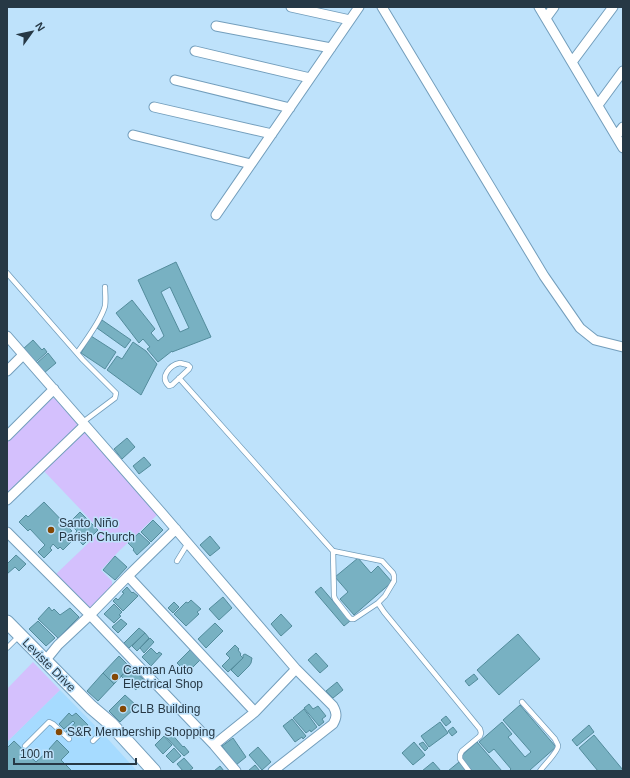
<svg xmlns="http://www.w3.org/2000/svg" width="630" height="778" font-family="Helvetica,sans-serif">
<rect width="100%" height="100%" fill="#bee2fb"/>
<path fill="#a6dbff" d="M 60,690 L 107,738 L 137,771 L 7,771 L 7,742 Z"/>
<path fill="#d4c0fd" d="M 54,398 L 58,399 L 78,422 L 76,428 L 7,493 L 7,441 L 45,403 L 50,400 Z
M 86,432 L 157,512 L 157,515 L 120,550 L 101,570 L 112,581 L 112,586 L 92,607 L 89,608 L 55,575 L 101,531 L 43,470 L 82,433 Z
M 33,662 L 60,690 L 7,742 L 7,689 Z"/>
<path fill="#78b1c2" stroke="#538c9c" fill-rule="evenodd" d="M 176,262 L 211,337 L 172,352 L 172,351 L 158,362 L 147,349 L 150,347 L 143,339 L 139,343 L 116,313 L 132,300 L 155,329 L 151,333 L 158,341 L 164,336 L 138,280 ZM 170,287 L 189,328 L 180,332 L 161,292 Z
M 102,320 L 131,340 L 125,348 L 97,328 Z
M 91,336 L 116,352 L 105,369 L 81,353 Z
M 33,340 L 42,350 L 44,348 L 47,352 L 35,363 L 23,349 Z
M 133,342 L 146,351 L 157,364 L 141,395 L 107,370 L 117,356 L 122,359 Z
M 48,353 L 56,363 L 44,373 L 36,364 Z
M 127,438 L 135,447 L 122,459 L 114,449 Z
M 144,457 L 151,465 L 139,474 L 133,466 Z
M 44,502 L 72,531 L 69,533 L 71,536 L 68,539 L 71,542 L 63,550 L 60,547 L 58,549 L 53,544 L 50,548 L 52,550 L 44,558 L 38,552 L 45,545 L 30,529 L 28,531 L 19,522 L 26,515 L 28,517 Z
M 80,512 L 98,530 L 83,545 L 73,535 L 77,531 L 69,523 Z
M 153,520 L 163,530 L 151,542 L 141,532 Z
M 139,533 L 150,543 L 137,555 L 133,550 L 134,549 L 128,543 Z
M 210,536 L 220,548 L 210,556 L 200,545 Z
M 16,555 L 26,564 L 19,571 L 15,567 L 7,574 L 7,564 Z
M 115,556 L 127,567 L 115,580 L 103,570 Z
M 358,558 L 371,573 L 378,566 L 392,582 L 354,615 L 340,599 L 348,592 L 335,577 Z
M 127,587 L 132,593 L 133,592 L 138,596 L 123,611 L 113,601 L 116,598 L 118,600 L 124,593 L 122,592 Z
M 321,587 L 350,621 L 344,626 L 315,592 Z
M 223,597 L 232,608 L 219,620 L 209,609 Z
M 191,600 L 201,609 L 197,612 L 199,614 L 186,626 L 174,614 L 186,602 L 188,603 Z
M 174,602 L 179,607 L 173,613 L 168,608 Z
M 114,604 L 122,612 L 119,615 L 121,616 L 114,623 L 104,614 Z
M 49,607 L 52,611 L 54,609 L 60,615 L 70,608 L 79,617 L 58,638 L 38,619 Z
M 281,614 L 292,626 L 281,636 L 271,624 Z
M 121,619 L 127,624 L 118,633 L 112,627 Z
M 38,621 L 55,638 L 46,646 L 29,629 Z
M 215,623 L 223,631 L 206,648 L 198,639 Z
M 139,628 L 145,633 L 129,648 L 124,643 Z
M 145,633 L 149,638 L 137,651 L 132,646 Z
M 518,634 L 540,659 L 499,695 L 477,670 Z
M 150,638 L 154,642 L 144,653 L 140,648 Z
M 235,645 L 239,649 L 238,650 L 241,654 L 240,655 L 243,658 L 228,672 L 222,666 L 230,658 L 226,654 Z
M 151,648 L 157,654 L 159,652 L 162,654 L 151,666 L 142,657 Z
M 190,650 L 194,653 L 195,652 L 201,659 L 187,673 L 177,663 Z
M 316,653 L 328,666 L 320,673 L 308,660 Z
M 245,654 L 252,658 L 251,663 L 249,666 L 238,677 L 231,670 L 243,658 L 243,655 Z
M 119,656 L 130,667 L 114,684 L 103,673 Z
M 130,667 L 144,680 L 136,690 L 121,676 Z
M 103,673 L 114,684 L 98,701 L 87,691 Z
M 474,674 L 478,679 L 469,686 L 465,681 Z
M 337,682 L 343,690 L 333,698 L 326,691 Z
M 125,695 L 137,706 L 120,722 L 109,711 Z
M 309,704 L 313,709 L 318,706 L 326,716 L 322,719 L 324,722 L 319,726 L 304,708 Z
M 520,705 L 556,747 L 530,770 L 531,771 L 509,771 L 511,769 L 494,749 L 489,753 L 479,742 L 502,722 L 512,734 L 508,737 L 525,757 L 531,752 L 503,720 Z
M 304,709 L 317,727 L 311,732 L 310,730 L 306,733 L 293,718 Z
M 69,713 L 72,716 L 76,713 L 88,725 L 84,730 L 81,727 L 72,737 L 66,731 L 75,723 L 73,721 L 64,729 L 59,724 Z
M 446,716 L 451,722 L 446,726 L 441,720 Z
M 292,719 L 306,736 L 303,739 L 302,737 L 295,742 L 283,726 Z
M 440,722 L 448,733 L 429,747 L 421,736 Z
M 589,725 L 594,732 L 577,746 L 572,740 Z
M 453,727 L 457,732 L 452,736 L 448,731 Z
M 170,732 L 183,747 L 184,746 L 189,752 L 184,756 L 165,736 Z
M 594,735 L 623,770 L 623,771 L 598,771 L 579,748 Z
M 164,736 L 172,745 L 163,754 L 155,745 Z
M 233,738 L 246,757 L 236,765 L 222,746 Z
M 57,740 L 69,752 L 61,760 L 72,771 L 7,771 L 7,748 L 14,741 L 36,762 L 50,749 L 49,749 Z
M 414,742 L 425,755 L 413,765 L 402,753 Z
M 423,742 L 428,748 L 425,751 L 419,744 Z
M 477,742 L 502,771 L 472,771 L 460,757 Z
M 258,747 L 271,762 L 262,770 L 249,755 Z
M 174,748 L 181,756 L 173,763 L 166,756 Z
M 184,758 L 193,768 L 189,771 L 183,771 L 177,764 Z
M 433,762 L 441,771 L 422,771 Z
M 459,762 L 466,771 L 448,771 Z
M 255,765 L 260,771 L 248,771 Z
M 220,766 L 224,771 L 214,771 Z"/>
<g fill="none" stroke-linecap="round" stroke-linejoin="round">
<g stroke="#739ebc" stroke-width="6">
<path id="lane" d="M 7,273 L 83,360 L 116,393 L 115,398 L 83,422
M 77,353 C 85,342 102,318 105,306 C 106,299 105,293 105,287
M 180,363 L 188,365 L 190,367 L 189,369 L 172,385 L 169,386 C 159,377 170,365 180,363 Z
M 179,378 L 333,551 L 382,561 L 393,573 L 394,576 L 394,581 L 385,596 L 378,603 L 384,612 L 480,729 L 481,733 L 480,736 L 462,751 L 460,755 L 460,759 L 469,771
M 333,551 L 334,596 L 335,599 L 349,617 L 351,619 L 354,619 L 378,603
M 177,561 L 188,543
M 7,648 L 19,636
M 522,702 L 555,739 C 556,742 558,744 558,746 C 558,752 544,765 540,771
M 93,741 L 109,725
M 25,746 L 49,722 L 53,724 L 69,739"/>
</g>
<g stroke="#739ebc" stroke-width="11">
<path id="street" d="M 291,7 L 350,20
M 382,7 L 544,276 L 580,328 L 595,340 L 623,347
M 539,7 L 623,148
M 546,18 L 554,7
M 216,26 L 331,48
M 195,51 L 310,78
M 572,62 L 613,7
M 175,80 L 290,108
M 598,105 L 623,71
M 154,107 L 272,134
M 133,135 L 251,164
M 616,136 L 623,127
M 216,215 L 359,7
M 7,336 L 161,512 L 296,669 L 333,706 C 337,713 337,717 333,724 L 273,771
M 7,371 L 23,355
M 7,436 L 54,389
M 7,500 L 85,425
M 7,532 L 90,615 L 214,745 L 236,771
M 128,576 L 255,712
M 45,661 L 58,645 L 90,615 L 128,576 L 176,529
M 214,745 L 255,712 L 296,669"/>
</g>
<g stroke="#739ebc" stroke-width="15">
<path id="secondary" d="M 7,622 L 91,707 L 111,724 L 154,771"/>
</g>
<use href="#lane" stroke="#fff" stroke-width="4.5"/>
<use href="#street" stroke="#fff" stroke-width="9"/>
<use href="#secondary" stroke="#fff" stroke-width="13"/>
</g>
<g fill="#844804" stroke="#bee2fb" stroke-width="1.5">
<circle cx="51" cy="530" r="4"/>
<circle cx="115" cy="677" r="4"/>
<circle cx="123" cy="709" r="4"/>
<circle cx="59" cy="732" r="4"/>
</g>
<g text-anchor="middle" stroke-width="3" stroke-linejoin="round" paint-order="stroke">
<g font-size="12" fill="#263845" stroke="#bee2fb" text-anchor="start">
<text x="59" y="527">Santo Niño<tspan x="59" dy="14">Parish Church</tspan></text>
<text x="123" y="674">Carman Auto<tspan x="123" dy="14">Electrical Shop</tspan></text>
<text x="131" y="713">CLB Building</text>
<text x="67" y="736">S&amp;R Membership Shopping</text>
</g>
<g font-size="12" fill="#263845" stroke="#bee2fb">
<text transform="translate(49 665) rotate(45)" y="4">Leviste Drive</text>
</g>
</g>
<rect width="630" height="778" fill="none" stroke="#263845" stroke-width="16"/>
<g transform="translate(32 32) rotate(57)" stroke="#bee2fb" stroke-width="3" paint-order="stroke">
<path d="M0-3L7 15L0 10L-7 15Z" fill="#263845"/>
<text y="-6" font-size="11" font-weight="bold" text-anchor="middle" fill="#263845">N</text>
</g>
<path d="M14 758v6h122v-6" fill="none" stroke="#263845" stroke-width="2"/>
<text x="20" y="758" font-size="12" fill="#263845" stroke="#bee2fb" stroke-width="3" paint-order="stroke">100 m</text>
</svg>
